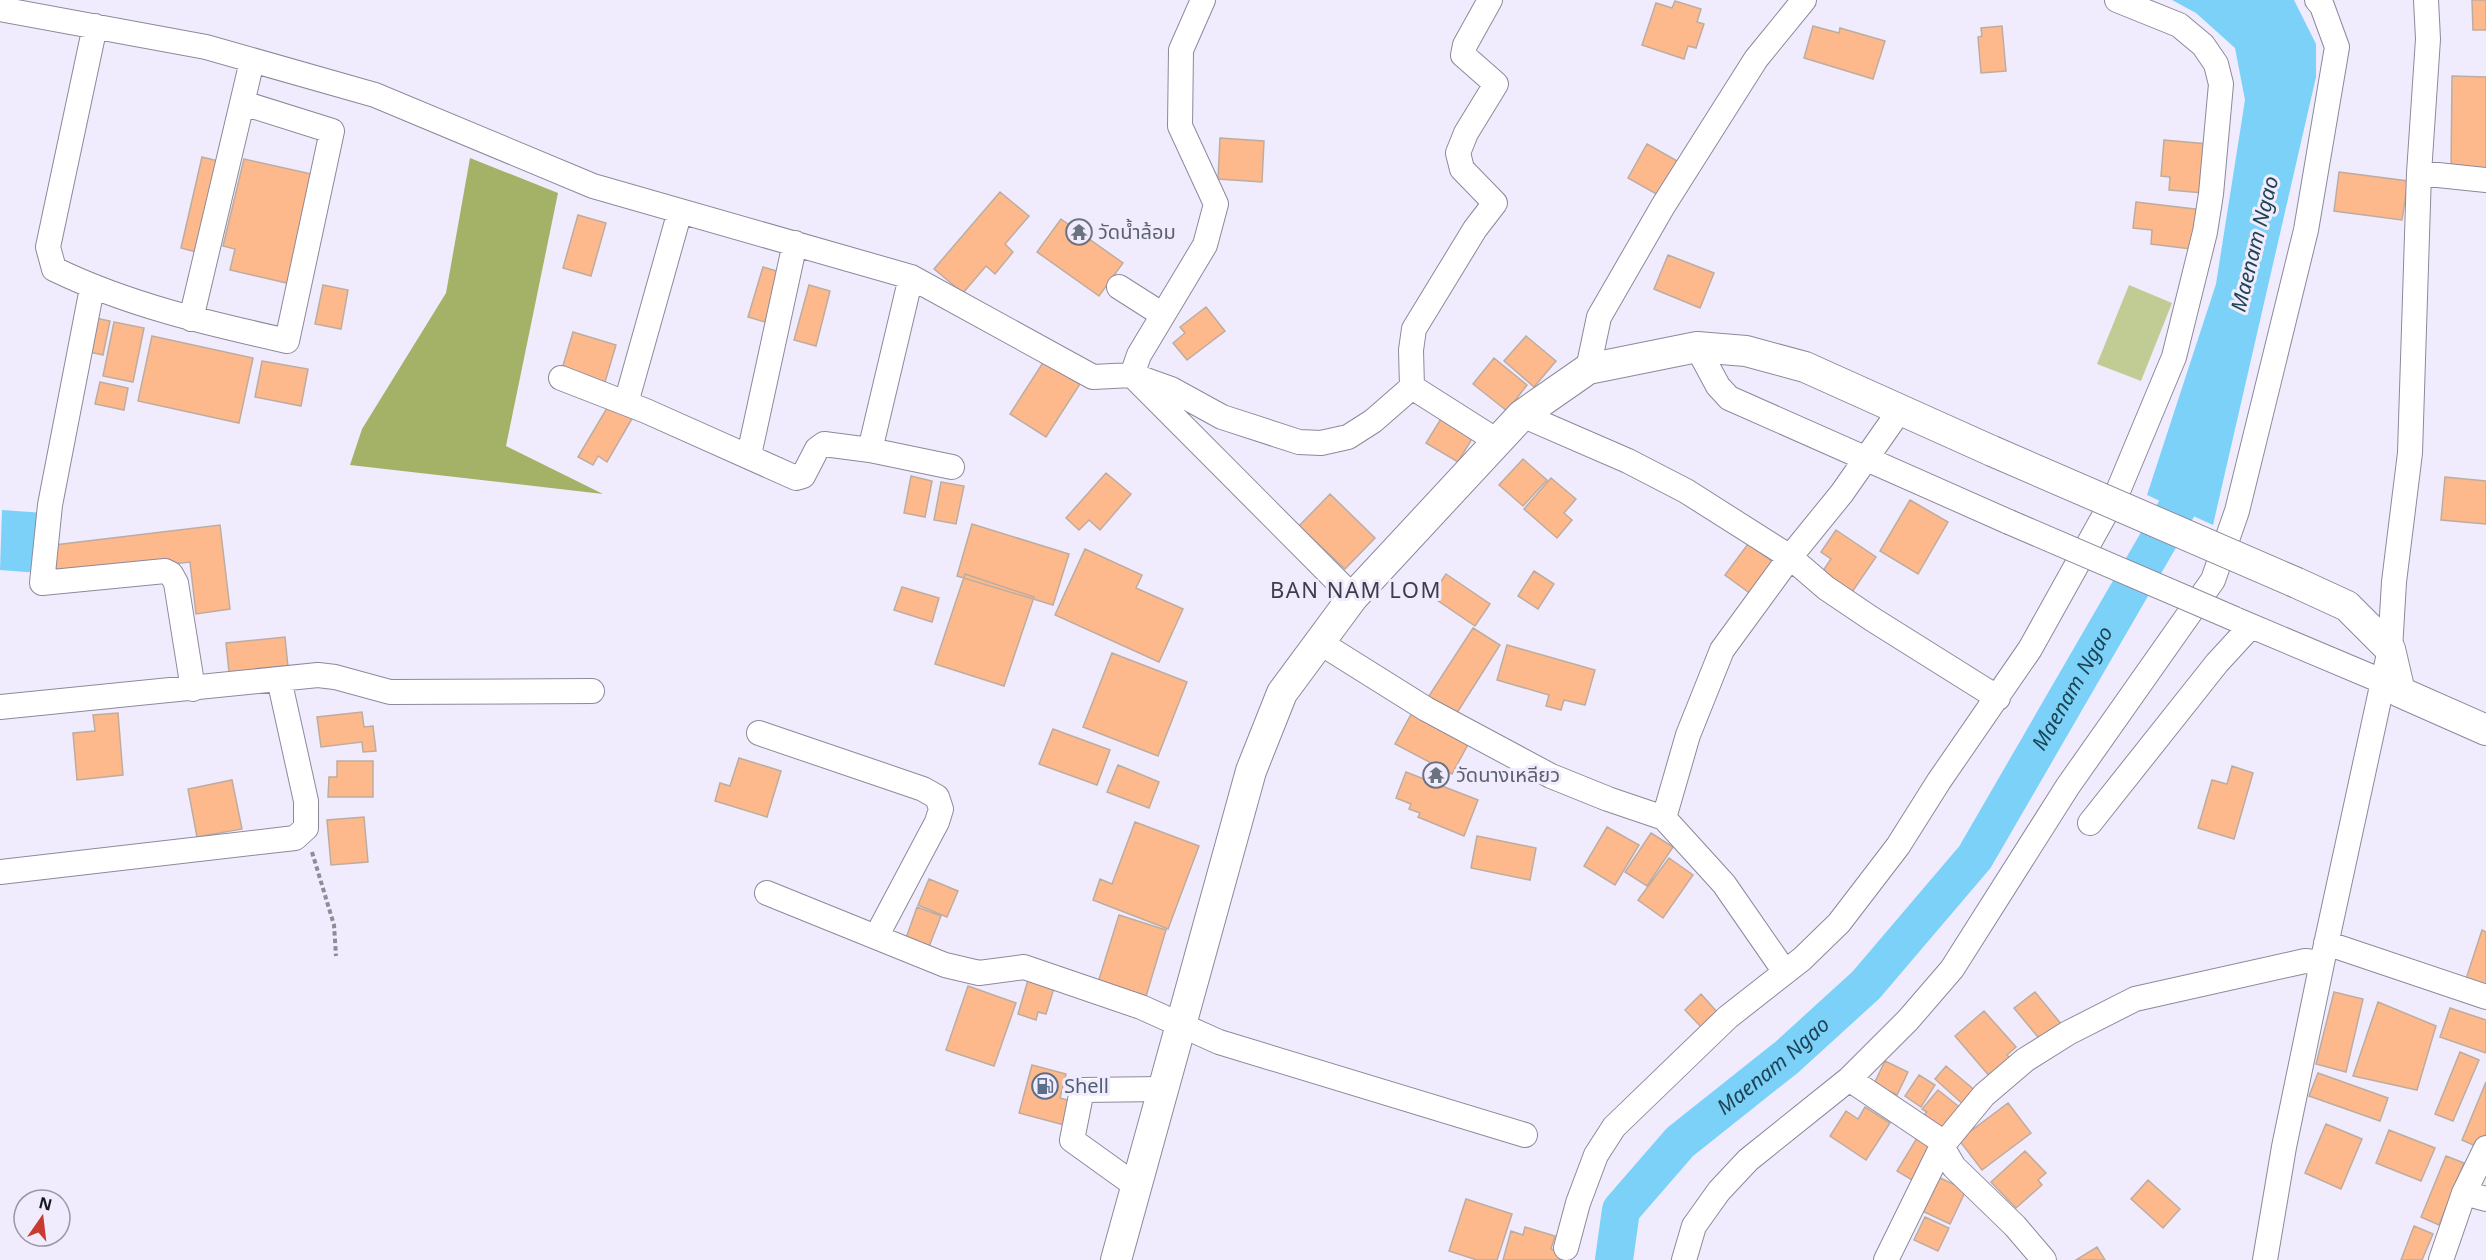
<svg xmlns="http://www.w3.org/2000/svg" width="2486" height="1260" font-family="'Noto Sans','Noto Sans Thai',sans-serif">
<rect width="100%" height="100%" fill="#f0ecfd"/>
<path fill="#c0cc93" d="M 2129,285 L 2172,303 L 2141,381 L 2097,364 Z"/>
<path fill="#a4b267" d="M 470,158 L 558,193 L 506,446 L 603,494 L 350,465 L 362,429 L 446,293 Z"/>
<path fill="#7bd1f8" d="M 2172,0 L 2294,0 L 2316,44 L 2316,77 L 2213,525 L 2147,495 L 2216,284 L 2245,100 L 2235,48 L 2196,13 Z
M 2,510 L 44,513 L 39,573 L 0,570 Z"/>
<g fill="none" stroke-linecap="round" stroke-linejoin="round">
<path stroke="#7bd1f8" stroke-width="38" id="s1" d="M 1614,1260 L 1621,1210 L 1680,1142 L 1787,1057 L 1866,985 L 1975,857 L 2199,470 L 2201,464"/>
</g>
<path fill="#fdb98b" stroke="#beaca0" stroke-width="1.5" d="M 2472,0 L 2486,0 L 2486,30 L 2473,30 Z
M 1675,1 L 1701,9 L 1697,22 L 1704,24 L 1696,48 L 1688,46 L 1684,59 L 1642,45 L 1656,3 L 1672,8 Z
M 1813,26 L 1839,33 L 1840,28 L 1885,41 L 1873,79 L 1804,58 Z
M 2002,26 L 2006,71 L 1981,73 L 1978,37 L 1982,36 L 1981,28 Z
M 2452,76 L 2486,77 L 2486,172 L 2451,171 Z
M 1220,138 L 1264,141 L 1262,182 L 1218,179 Z
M 2164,140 L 2208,144 L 2204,193 L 2169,190 L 2170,177 L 2161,176 Z
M 1647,144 L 1679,162 L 1660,196 L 1628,178 Z
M 202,157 L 222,162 L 200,253 L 181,248 Z
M 244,159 L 316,175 L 291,284 L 230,270 L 235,249 L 223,246 Z
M 2339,172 L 2408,181 L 2402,220 L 2334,211 Z
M 1000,192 L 1029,216 L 1005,244 L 1013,252 L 995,274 L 986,266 L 963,293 L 934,269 Z
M 2136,202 L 2203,210 L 2199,250 L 2151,244 L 2152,230 L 2133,228 Z
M 578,215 L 606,223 L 591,276 L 563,268 Z
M 1061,219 L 1123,263 L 1099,296 L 1037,252 Z
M 1668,255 L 1714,273 L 1700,308 L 1654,289 Z
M 763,267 L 787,274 L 772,324 L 748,317 Z
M 323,285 L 348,290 L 341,329 L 315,324 Z
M 809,285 L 830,291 L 816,346 L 794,340 Z
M 1206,307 L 1225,331 L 1187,360 L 1173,343 L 1185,333 L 1180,327 Z
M 91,317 L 110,321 L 103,355 L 85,351 Z
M 114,322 L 144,328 L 133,382 L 103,376 Z
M 573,332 L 616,345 L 605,382 L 562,369 Z
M 152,336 L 253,358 L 239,423 L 138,401 Z
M 1526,336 L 1556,361 L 1534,387 L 1504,361 Z
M 1494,358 L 1527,385 L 1507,411 L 1473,384 Z
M 262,361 L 308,369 L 301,406 L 255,397 Z
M 1044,361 L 1080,384 L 1046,437 L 1010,414 Z
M 100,382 L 128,388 L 124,410 L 95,404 Z
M 610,403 L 633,417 L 607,462 L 598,456 L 593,465 L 578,457 Z
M 1444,414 L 1476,432 L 1458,462 L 1426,443 Z
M 1523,459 L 1547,480 L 1523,506 L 1499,485 Z
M 1106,473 L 1131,494 L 1100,530 L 1089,520 L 1079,530 L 1066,518 Z
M 911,476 L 932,481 L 925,517 L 904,513 Z
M 2445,477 L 2486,481 L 2486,524 L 2441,520 Z
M 1551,478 L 1576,499 L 1564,513 L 1572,520 L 1557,538 L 1524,509 Z
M 941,482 L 964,486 L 956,524 L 934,520 Z
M 1330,494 L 1375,538 L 1345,569 L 1299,526 Z
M 1910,500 L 1948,522 L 1918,574 L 1880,551 Z
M 972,524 L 1069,554 L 1053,605 L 957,576 Z
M 220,525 L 230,609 L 196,614 L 190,562 L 51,578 L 46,546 Z
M 1836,530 L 1876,557 L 1848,598 L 1818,578 L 1831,559 L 1821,552 Z
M 1748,544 L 1777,565 L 1755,597 L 1725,575 Z
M 1085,549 L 1142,575 L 1136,588 L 1183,609 L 1159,662 L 1055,615 Z
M 1534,571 L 1554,584 L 1538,609 L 1518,596 Z
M 965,574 L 1034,597 L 1004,686 L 935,664 Z
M 1446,574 L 1490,604 L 1475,626 L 1431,596 Z
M 902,587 L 939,598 L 932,622 L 894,610 Z
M 1473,628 L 1500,645 L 1455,716 L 1427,699 Z
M 285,637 L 288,667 L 229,672 L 226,643 Z
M 1507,645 L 1595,670 L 1585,705 L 1564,700 L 1561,710 L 1546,706 L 1549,695 L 1497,680 Z
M 1112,653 L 1187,682 L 1158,756 L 1083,727 Z
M 1414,709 L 1471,739 L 1452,774 L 1395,744 Z
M 362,712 L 364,727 L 373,726 L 376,751 L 363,752 L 362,742 L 321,747 L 317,717 Z
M 118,713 L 123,775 L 77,780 L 73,733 L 95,731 L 93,715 Z
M 1053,729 L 1110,750 L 1097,785 L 1039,764 Z
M 739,758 L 781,771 L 767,817 L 715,801 L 720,783 L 730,786 Z
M 337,761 L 373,761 L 373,797 L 328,797 L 329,777 L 337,777 Z
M 1118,765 L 1159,782 L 1149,808 L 1107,792 Z
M 2232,766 L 2253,773 L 2234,839 L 2198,828 L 2212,780 L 2227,784 Z
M 1406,772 L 1478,800 L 1464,836 L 1418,817 L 1420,813 L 1409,809 L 1411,804 L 1396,798 Z
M 232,780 L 242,829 L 197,837 L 188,789 Z
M 364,817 L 368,862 L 331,865 L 327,820 Z
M 1135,822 L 1199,846 L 1168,929 L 1093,900 L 1100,879 L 1112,884 Z
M 1607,827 L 1639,845 L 1615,885 L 1584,866 Z
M 1651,833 L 1673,847 L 1647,886 L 1625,872 Z
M 1477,836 L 1536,848 L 1530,880 L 1471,868 Z
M 1669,858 L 1693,875 L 1663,918 L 1638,900 Z
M 929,879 L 958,891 L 947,917 L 918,905 Z
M 917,907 L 941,916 L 928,949 L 905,941 Z
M 1119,915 L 1166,930 L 1144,1003 L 1096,989 Z
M 2482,930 L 2486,932 L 2486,989 L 2465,982 Z
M 1028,980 L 1054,988 L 1046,1014 L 1038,1012 L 1036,1020 L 1018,1014 Z
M 968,986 L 1016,1003 L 994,1066 L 946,1050 Z
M 2035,992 L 2062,1025 L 2042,1042 L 2014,1008 Z
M 2334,992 L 2363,999 L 2346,1072 L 2316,1064 Z
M 1701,994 L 1718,1013 L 1702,1028 L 1685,1010 Z
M 2378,1002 L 2436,1026 L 2417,1090 L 2353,1076 Z
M 2450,1008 L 2486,1020 L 2486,1053 L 2440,1037 Z
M 1984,1011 L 2016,1047 L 2007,1055 L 2012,1060 L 1991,1078 L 1955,1036 Z
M 2460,1052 L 2479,1060 L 2453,1121 L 2435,1114 Z
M 1885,1061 L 1908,1072 L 1897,1095 L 1874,1084 Z
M 1032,1065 L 1066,1074 L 1060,1098 L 1089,1106 L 1083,1130 L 1019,1113 Z
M 1946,1066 L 1977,1092 L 1965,1106 L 1935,1079 Z
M 2318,1073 L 2388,1098 L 2380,1121 L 2309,1096 Z
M 1919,1075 L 1935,1085 L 1921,1107 L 1905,1096 Z
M 2486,1082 L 2486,1133 L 2480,1148 L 2462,1140 Z
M 1938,1090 L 1962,1109 L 1943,1133 L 1923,1116 L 1927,1112 L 1922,1109 Z
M 2008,1103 L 2031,1133 L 1982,1170 L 1959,1140 Z
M 1865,1107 L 1890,1123 L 1866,1160 L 1830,1136 L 1846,1111 L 1858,1119 Z
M 2326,1124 L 2362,1139 L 2341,1189 L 2305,1173 Z
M 2389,1130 L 2435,1148 L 2421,1181 L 2376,1163 Z
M 1917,1138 L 1937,1150 L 1917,1183 L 1897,1171 Z
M 2025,1151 L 2046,1173 L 2038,1180 L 2042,1185 L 2016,1208 L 1991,1182 Z
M 2446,1156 L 2464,1163 L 2439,1225 L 2421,1217 Z
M 1938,1177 L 1966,1190 L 1950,1224 L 1922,1211 Z
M 2148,1180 L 2180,1209 L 2163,1228 L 2131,1199 Z
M 1466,1199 L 1512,1214 L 1497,1260 L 1477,1260 L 1449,1251 Z
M 1925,1217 L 1949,1228 L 1938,1251 L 1914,1240 Z
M 2414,1226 L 2433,1234 L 2422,1260 L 2401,1260 Z
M 1525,1227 L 1555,1236 L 1551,1249 L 1568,1254 L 1566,1260 L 1503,1260 L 1511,1231 L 1523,1235 Z
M 2097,1247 L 2105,1260 L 2076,1260 Z"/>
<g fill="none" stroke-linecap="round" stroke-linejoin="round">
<g stroke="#8d899b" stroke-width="26">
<path id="minor" d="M 1203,0 L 1181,50 L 1180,126 L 1216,204 L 1205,245 L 1139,355 L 1132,375 L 1171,389 L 1222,417 L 1299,442 L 1321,443 L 1348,437 L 1373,421 L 1412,387 L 1411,350 L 1414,329 L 1475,229 L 1495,203 L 1462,169 L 1458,153 L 1466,133 L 1496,84 L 1463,55 L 1465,45 L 1490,0
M 0,9 L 206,47 L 375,95 L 593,186 L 911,277 L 1093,377 L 1132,375 L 1353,597
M 95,26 L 48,247 L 54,269 C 128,305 207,323 287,341 L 332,131 L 243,103
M 2419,173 L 2486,180
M 1119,287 L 1163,315
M 92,288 L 50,505 L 42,583 L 165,571 L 171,574 L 176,583 L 193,689
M 191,319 L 252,61
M 1697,347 L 1718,386 L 1729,398 L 2009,522
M 1588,369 L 1599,317 L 1663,206 L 1756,59 L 1804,0
M 561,378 L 646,411 L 796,478 L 803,476 L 817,449 L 824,444 L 870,450 L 952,467
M 1412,387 L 1497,441
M 626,403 L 680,211
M 1522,415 L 1628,461 L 1686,491 L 1790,557 L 1826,588 L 1872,619 L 1998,698
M 870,450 L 911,277
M 749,455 L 795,243
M 2237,620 L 2384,682
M 1319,642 L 1426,709 L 1551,776 L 1608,799 L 1664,818 L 1724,884 L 1785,972
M 0,707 L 318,675 L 335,677 L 390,692 L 592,691
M 759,733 L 923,789 L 937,797 L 941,809 L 937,822 L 876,937
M 1664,818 L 1688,735 L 1722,650 L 1790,557 L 1842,493 L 1900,410
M 2090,823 L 2217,663 L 2251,626
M 0,872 L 295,838 L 306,828 L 306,801 L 279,679
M 767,893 L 945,965 L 979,973 L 1024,967 L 1141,1007 L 1219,1042 L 1525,1135
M 2326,943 L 2486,997
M 1849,1079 L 1937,1138 L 1954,1167 L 2015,1226 L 2044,1260
M 1136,1186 L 1072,1140 L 1082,1090 L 1162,1089
M 2464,1193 L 2486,1199
M 1566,1248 L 1578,1203 L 1596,1155 L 1614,1127 L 1728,1017 L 1802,959 L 1839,923 L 1898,846 L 1939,781 L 2030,649 L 2118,491 L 2174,357 L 2205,232 L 2211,194 L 2221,84 L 2216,64 L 2203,45 L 2179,25 L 2117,0
M 1684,1260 L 1694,1226 L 1719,1191 L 1748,1160 L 1849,1079 L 1908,1020 L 1952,969 L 2068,786 L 2213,580 L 2237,511 L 2306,230 L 2337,47 L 2322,6 L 2317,0
M 1886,1260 L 1942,1146 L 1984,1095 L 2025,1060 L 2068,1033 L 2135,999 L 2305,961 L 2322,963
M 2265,1260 L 2284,1147 L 2322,963 L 2390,649 L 2394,582 L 2410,453 L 2419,173 L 2428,39 L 2426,0
M 2441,1260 L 2464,1193 L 2486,1148"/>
</g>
<g stroke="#8d899b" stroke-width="32">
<path id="major" d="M 2297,583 L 2347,606 L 2390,649 L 2400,692 L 2486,730
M 1116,1260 L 1251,771 L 1282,693 L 1353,597 L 1522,415 L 1588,369 L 1697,347 L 1746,351 L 1805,367 L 1992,451"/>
</g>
<path stroke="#8f8c98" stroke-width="4" stroke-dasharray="4.5 3" stroke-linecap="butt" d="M 312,852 L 334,925 L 336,956"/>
<use href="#minor" stroke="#fff" stroke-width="24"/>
<use href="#major" stroke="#fff" stroke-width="30"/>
<g stroke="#8d899b" stroke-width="26" stroke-linecap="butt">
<path id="minor-bridge" d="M 2009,522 L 2235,619"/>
</g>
<g stroke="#8d899b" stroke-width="32" stroke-linecap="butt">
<path id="major-bridge" d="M 1992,451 L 2297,583"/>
</g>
<use href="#minor-bridge" stroke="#fff" stroke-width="24"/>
<use href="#major-bridge" stroke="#fff" stroke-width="30"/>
</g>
<defs>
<g id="temple-ring" transform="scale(1.35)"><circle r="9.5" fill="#f0ecfd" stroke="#6b7280" stroke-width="1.5"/><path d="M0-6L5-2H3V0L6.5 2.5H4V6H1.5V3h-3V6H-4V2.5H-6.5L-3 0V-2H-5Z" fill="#6b7280"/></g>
<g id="fuel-ring" transform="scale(1.35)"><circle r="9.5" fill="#f0ecfd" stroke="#5c6f8a" stroke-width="1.5"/><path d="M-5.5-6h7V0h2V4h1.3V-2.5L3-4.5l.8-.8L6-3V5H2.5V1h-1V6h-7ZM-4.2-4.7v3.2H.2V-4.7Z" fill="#5c6f8a"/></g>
</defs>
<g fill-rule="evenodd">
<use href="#temple-ring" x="1079" y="232"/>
<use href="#temple-ring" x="1436" y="775"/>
<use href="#fuel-ring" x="1045" y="1086"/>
</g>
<g text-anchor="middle" stroke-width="6" stroke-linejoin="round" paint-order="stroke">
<g font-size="20" fill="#5b616d" stroke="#f0ecfd" text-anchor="start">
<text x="1098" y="239">วัดน้ำล้อม</text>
<text x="1456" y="782">วัดนางเหลียว</text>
</g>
<g font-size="20" fill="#4e5e75" stroke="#f0ecfd" text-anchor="start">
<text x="1064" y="1093">Shell</text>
</g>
<g font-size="21" font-style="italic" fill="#1d4454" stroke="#f0ecfd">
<text transform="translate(2255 244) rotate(-76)" y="7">Maenam Ngao</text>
<text dy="7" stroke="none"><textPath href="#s1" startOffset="747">Maenam Ngao</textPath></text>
<text dy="7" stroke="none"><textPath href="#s1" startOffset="261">Maenam Ngao</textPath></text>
</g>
<g font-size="22" letter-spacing="1.5" fill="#403c4c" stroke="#f0ecfd">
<text x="1356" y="598">BAN NAM LOM</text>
</g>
</g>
<g transform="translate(42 1218) rotate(14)"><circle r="28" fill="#f0ecfd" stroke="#9b98a5" stroke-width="1.5"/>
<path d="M0-4.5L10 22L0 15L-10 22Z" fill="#c93b31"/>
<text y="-9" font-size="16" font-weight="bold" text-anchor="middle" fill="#1b1920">N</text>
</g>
</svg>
